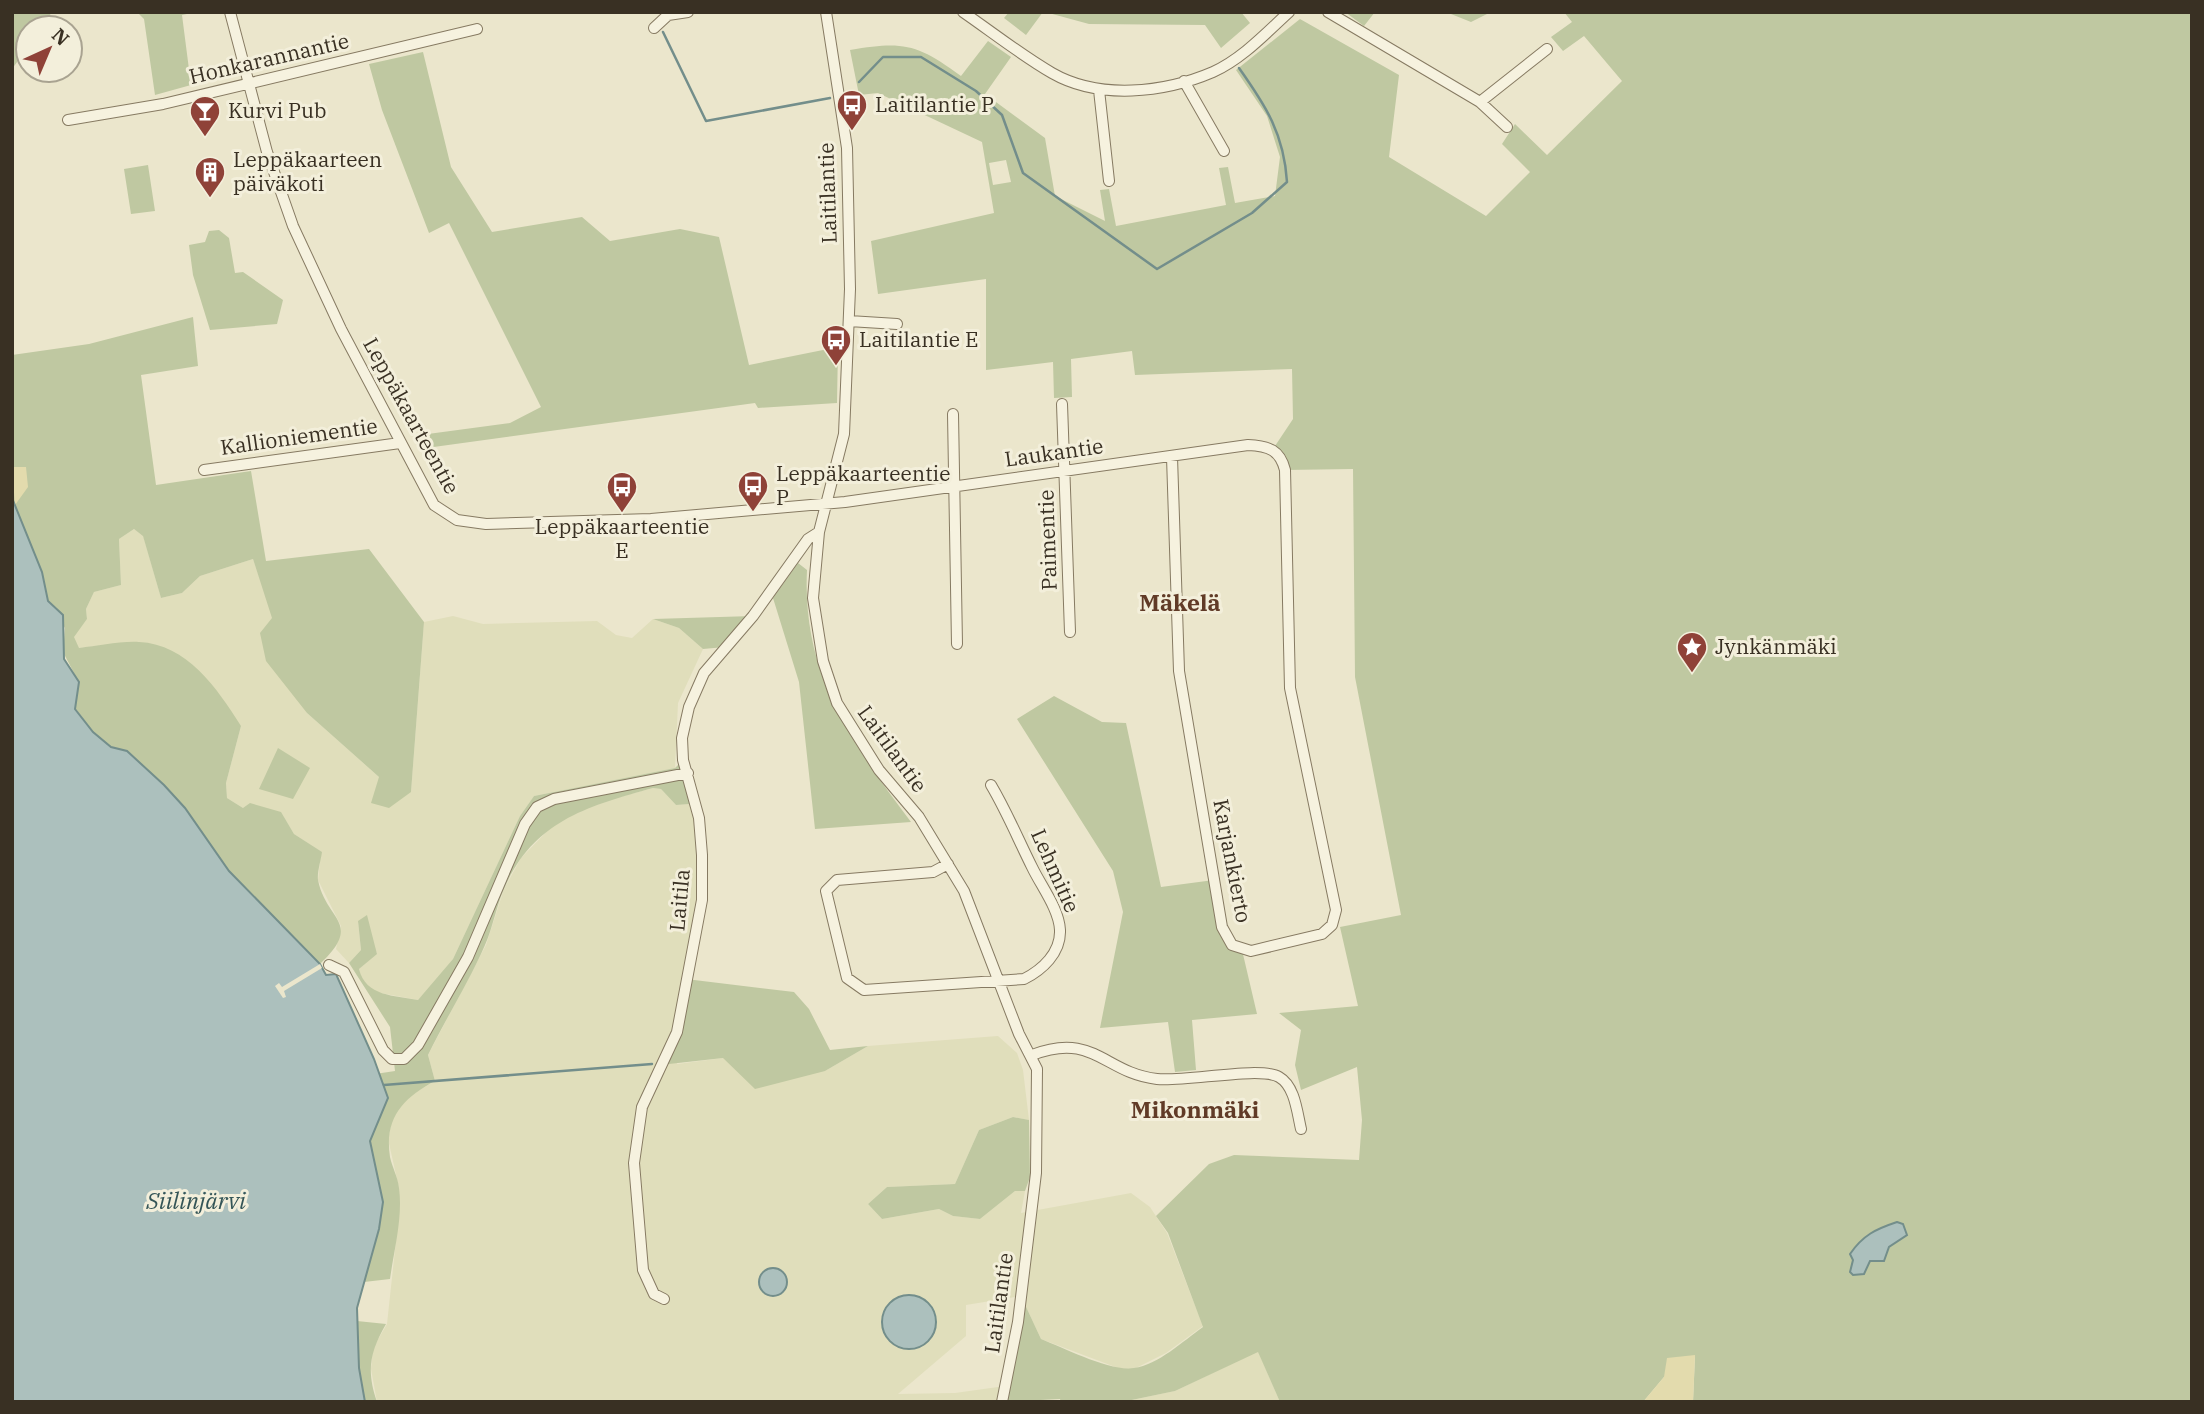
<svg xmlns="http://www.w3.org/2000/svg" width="2204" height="1414" font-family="'IBM Plex Serif',serif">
<rect width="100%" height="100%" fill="#ebe6cc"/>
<path fill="#e0debb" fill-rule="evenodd" d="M 134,529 L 143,535 L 161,598 L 182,593 L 200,576 L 253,559 L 307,713 L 380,778 L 411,792 L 424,622 L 453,616 L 483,624 L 597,621 L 616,635 L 632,638 L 653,619 L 679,628 L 703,649 L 678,703 L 675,768 L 534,796 L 520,816 L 453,959 L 437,981 L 418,1000 L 375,992 L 362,981 L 359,969 L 377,953 L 358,922 L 361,950 L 349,963 L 336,949 L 341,926 L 318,880 L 321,852 L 294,834 L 280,812 L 243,808 L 227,798 L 226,783 L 241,726 L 138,642 L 78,648 L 73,637 L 87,619 L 86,609 L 94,592 L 121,585 L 119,539 Z
M 653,788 L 661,789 L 676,805 L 690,804 L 699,818 L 702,855 L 677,1064 L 723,1058 L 825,1071 L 868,1046 L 998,1036 L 1017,1053 L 1023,1070 L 1029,1120 L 1013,1117 L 979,1130 L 955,1184 L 887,1187 L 868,1204 L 882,1219 L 939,1209 L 953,1216 L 980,1219 L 1015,1191 L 1025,1191 L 1021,1213 L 1131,1193 L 1150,1207 L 1167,1233 L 1203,1326 L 1166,1353 L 1134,1369 L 1118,1368 L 1041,1339 L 1021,1296 L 966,1305 L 966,1336 L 898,1394 L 955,1393 L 1005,1386 L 1002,1402 L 377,1402 L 371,1369 L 373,1348 L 387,1324 L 399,1213 L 399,1188 L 388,1139 L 392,1119 L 404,1099 L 435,1081 L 428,1055 L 486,945 L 504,889 L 521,858 L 557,821 L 601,802 ZM 909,1295 L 936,1325 L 928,1341 L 882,1324 L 886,1307 L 900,1296 Z
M 1258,1351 L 1280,1402 L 1122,1402 L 1175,1391 Z"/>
<path fill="#bfc8a1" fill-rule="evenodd" d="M 12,12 L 52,12 L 41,28 L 28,28 L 28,47 L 12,69 Z
M 137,12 L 197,12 L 182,15 L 191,85 L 155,95 L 144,19 Z
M 1009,12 L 1043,12 L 1026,35 L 1004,18 Z
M 1045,12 L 1241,12 L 1250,23 L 1221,48 L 1205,25 L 1089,24 Z
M 1345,12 L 1375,12 L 1364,26 Z
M 1446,12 L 1491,12 L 1471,22 Z
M 1564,12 L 2192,12 L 2192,1402 L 1693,1402 L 1695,1356 L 1664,1377 L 1643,1402 L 1280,1402 L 1258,1352 L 1175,1391 L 1122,1402 L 1061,1402 L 1060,1399 L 1002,1402 L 1021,1296 L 1041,1339 C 1064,1348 1111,1372 1134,1368 C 1158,1365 1183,1341 1203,1327 L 1168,1233 L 1156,1216 L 1209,1164 L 1234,1155 L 1359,1160 L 1362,1120 L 1357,1067 L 1301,1090 L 1295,1065 L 1301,1030 L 1279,1013 L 1358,1006 L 1340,927 L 1401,915 L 1355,677 L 1353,469 L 1285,470 L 1273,449 L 1293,419 L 1292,369 L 1135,375 L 1132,351 L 1071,359 L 1072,397 L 1054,398 L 1053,362 L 986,370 L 986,279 L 878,294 L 871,241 L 994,213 L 982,142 L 878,93 L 859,95 L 850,50 C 904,41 917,44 961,76 L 988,41 L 1011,57 L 985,94 L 1045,138 L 1055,196 L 1105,221 L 1100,190 L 1109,189 L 1116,226 L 1226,205 L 1219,168 L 1228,167 L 1235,203 L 1275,196 L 1280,157 L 1267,116 L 1236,70 L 1300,19 L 1399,75 L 1389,157 L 1486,216 L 1530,172 L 1502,144 L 1515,124 L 1547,155 L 1622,81 L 1584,36 L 1563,51 L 1551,37 L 1572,22 ZM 1006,160 L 1011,182 L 993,185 L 989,163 ZM 1905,1229 L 1888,1247 L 1884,1261 L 1870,1261 L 1850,1272 L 1853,1260 Z
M 423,52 L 451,167 L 492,232 L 582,217 L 610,241 L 680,229 L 719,237 L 749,365 L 838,347 L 837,403 L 758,408 L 755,403 L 419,449 L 413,436 L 510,423 L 541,407 L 449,223 L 429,233 L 382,110 L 369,64 Z
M 148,165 L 155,211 L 131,214 L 124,169 Z
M 219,230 L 229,238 L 235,273 L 243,272 L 283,300 L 277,324 L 210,330 L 193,275 L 189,245 L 205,242 L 209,231 Z
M 193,317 L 198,366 L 141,375 L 156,485 L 251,471 L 266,561 L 369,549 L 424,622 L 411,792 L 389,808 L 371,803 L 379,777 L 307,713 L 266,661 L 260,633 L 272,618 L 253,559 L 200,576 L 182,593 L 161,598 L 143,536 L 134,529 L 119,539 L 121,585 L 94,592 L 86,609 L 87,619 L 74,637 L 79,648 C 98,646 119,641 139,642 C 187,644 217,688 241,726 L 226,783 L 227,798 L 243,808 L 250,803 L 281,812 L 294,834 L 322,852 C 321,860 317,872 318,880 C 326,921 364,922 320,964 L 229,871 L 164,785 L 127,751 L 111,747 L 93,732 L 75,708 L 78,692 L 74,673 L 63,652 L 65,628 L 48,601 L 42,572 L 12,498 L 12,355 L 89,344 Z
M 798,563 L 807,570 C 802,675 851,742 911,822 L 815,829 L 799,682 L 773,598 Z
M 753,616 L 725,647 L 703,649 L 679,628 L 653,619 Z
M 1054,696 L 1102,722 L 1126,723 L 1161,887 L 1214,880 L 1222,927 L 1242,950 L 1257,1014 L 1192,1020 L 1196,1070 L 1175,1072 L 1168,1022 L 1100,1028 L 1123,912 L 1113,871 L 1017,719 Z
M 278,748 L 310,768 L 293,799 L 259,789 Z
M 683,760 L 690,804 L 676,805 L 661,789 L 653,788 C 588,806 533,821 504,889 C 496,907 493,927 485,945 C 469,982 446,1018 428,1055 L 435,1081 C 403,1098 384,1118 390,1157 C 392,1167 398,1177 399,1188 C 403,1217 394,1250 390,1279 L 364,1282 L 357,1308 L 357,1321 L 386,1324 C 370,1352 366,1370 377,1402 L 323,1402 L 342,1079 L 395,1071 L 390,1027 L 349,963 L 361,950 L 358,921 L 367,915 L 377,954 L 359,969 C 366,997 394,995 418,1000 L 453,959 L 520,816 L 534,796 L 675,768 Z
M 686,979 L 794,992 L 809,1009 L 830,1050 L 868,1046 L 825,1071 L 755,1089 L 723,1058 L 660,1065 L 677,1032 Z
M 1013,1117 L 1029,1120 L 1030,1177 L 1025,1191 L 1015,1191 L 980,1219 L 953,1216 L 939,1209 L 882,1219 L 868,1204 L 887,1187 L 955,1184 L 979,1130 Z"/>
<path fill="#e3dbad" d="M 12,467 L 26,467 L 28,487 L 15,505 Z
M 1695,1355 L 1693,1402 L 1643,1402 L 1664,1377 L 1667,1358 Z"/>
<path fill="#acc0bd" stroke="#738e8b" stroke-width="2" d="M 12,498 L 42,572 L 48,601 L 63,615 L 64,659 L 79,682 L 75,709 L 93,732 L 111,747 L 127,751 L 164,785 L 185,808 L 229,871 L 320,964 L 326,975 L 336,974 L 374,1059 L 388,1098 L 370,1141 L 383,1202 L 379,1229 L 357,1308 L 359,1368 L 365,1402 L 12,1402 Z
M 1897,1222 L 1903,1224 L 1907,1235 L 1889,1247 L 1884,1261 L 1870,1261 L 1864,1274 L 1853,1275 L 1850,1272 L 1853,1260 L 1850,1254 C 1863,1235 1876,1229 1897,1222 Z
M759 1282a14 14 0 1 1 28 0a14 14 0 1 1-28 0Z
M882 1322a27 27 0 1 1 54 0a27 27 0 1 1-54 0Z"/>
<path fill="#ebe6cc" d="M 320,964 L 322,968 L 284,991 L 286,997 L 283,998 L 275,986 L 279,983 L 282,987 Z"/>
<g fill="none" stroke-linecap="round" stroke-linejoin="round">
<path stroke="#738e8b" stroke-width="2.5" d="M 663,32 L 706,121 L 830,98
M 859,82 L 883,57 L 921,57 L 976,91 L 1002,115 L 1023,173 L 1157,269 L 1252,213 L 1287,182 C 1284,134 1266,106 1239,68
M 384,1085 L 652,1064"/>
<g stroke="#867a62" stroke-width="12">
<path id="minor" d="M 230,12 L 267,152 L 293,226 L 341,329 L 434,505 L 457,520 L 486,524 L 651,519 L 845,502 L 1248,445 C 1269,446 1280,450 1285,470 L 1290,688 L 1336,910 L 1332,925 L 1322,934 L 1251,951 L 1232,945 L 1222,927 L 1179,671 L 1172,457
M 826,12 L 847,148 L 850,289 L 844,434 L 819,532 L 813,598 L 823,661 L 837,703 L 879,770 L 919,817 L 964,891 L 1019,1034 L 1037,1069 L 1036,1173 L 1018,1322 L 1002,1402
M 963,12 C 992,32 1021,55 1052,73 C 1099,100 1164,93 1213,72 C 1242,59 1266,33 1289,12
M 1328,12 L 1480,102 L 1507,127
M 654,28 L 668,15 L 688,12
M 1184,81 L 1224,151
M 1099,90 L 1109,181
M 1480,102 L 1547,49
M 68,120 L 163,104 L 477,29
M 849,321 L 897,324
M 1062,404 L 1070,632
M 953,414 L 957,644
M 204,470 L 400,443
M 948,864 L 933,872 L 837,880 L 826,891 L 847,978 L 864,990 L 1024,979 C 1042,970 1061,953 1060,930 C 1059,909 1041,886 1032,867 C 1018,839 1007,812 991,785
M 329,965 L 344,972 L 383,1050 L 392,1059 L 404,1059 L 418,1045 L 468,957 L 525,824 L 537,807 L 554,799 L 688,773
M 1032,1055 C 1094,1031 1104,1073 1157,1079 C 1186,1082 1260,1066 1279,1077 C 1295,1086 1297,1112 1301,1129
M 664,1299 L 654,1294 L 643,1270 L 634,1163 L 642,1107 L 677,1032 L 702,900 L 702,855 L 699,818 L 683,760 L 682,738 L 689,707 L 704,673 L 753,616 L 808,539 L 819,532"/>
</g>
<use href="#minor" stroke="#f6f2df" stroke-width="10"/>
</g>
<defs>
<g id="bus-pin" transform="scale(1.575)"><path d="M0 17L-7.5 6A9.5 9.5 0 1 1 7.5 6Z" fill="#8f4238" stroke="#f3efdb"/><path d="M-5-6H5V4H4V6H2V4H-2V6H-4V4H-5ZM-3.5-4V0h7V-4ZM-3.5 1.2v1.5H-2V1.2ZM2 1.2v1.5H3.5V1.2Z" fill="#fff"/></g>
<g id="bar-pin" transform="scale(1.575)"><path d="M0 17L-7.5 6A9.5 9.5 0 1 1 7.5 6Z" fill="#8f4238" stroke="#f3efdb"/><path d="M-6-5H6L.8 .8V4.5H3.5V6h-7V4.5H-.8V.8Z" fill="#fff"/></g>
<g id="building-pin" transform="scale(1.575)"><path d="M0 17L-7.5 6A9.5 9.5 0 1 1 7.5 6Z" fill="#8f4238" stroke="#f3efdb"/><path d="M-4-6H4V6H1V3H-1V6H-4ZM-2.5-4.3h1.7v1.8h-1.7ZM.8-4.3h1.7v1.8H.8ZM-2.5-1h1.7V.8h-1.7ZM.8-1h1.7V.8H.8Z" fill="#fff"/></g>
<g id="sight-pin" transform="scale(1.575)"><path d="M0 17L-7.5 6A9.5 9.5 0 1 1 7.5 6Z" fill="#8f4238" stroke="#f3efdb"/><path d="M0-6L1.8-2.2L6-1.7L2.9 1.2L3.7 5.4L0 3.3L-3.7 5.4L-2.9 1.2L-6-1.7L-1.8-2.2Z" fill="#fff"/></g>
</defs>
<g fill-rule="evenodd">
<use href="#bus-pin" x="852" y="105"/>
<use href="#bar-pin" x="205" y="111"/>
<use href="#building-pin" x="210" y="172"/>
<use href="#bus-pin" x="836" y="340"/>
<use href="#bus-pin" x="753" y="486"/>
<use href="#bus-pin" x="622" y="487"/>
<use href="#sight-pin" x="1692" y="647"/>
</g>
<g text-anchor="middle" stroke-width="6" stroke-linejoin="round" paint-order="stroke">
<g font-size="21" fill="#393023" stroke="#f3efdb">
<text transform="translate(269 59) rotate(-13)" y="7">Honkarannantie</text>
<text transform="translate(828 193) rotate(-92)" y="7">Laitilantie</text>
<text transform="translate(411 416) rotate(61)" y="7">Leppäkaarteentie</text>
<text transform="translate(299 437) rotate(-8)" y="7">Kallioniementie</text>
<text transform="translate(1054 453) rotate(-8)" y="7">Laukantie</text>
<text transform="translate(1048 540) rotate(-92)" y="7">Paimentie</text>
<text transform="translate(892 749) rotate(54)" y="7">Laitilantie</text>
<text transform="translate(1232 861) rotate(79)" y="7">Karjankierto</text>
<text transform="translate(1055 871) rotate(66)" y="7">Lehmitie</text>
<text transform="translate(680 900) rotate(-85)" y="7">Laitila</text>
<text transform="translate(999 1303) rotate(-82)" y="7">Laitilantie</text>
</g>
<g font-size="21" fill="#393023" stroke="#f3efdb" text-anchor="start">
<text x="875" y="112">Laitilantie P</text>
<text x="228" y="118">Kurvi Pub</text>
<text x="233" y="167">Leppäkaarteen<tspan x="233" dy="24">päiväkoti</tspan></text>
<text x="859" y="347">Laitilantie E</text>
<text x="776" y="481">Leppäkaarteentie<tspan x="776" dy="24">P</tspan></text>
<text x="622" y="534" text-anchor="middle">Leppäkaarteentie<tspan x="622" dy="24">E</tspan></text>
<text x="1715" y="654">Jynkänmäki</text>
</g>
<g font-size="23" font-weight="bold" fill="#613b27" stroke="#f3efdb">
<text x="1180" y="611">Mäkelä</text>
<text x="1195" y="1118">Mikonmäki</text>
</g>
<g font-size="23" font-style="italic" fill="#345557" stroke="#f3efdb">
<text x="196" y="1209">Siilinjärvi</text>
</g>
</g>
<rect width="2204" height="1414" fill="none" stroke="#393023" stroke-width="28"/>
<g transform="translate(49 49) rotate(44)"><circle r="33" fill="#f3efdb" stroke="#a9a391" stroke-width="2"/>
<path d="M0-5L12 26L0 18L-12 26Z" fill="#8f4238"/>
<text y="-10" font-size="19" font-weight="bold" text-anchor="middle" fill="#393023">N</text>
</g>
</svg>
